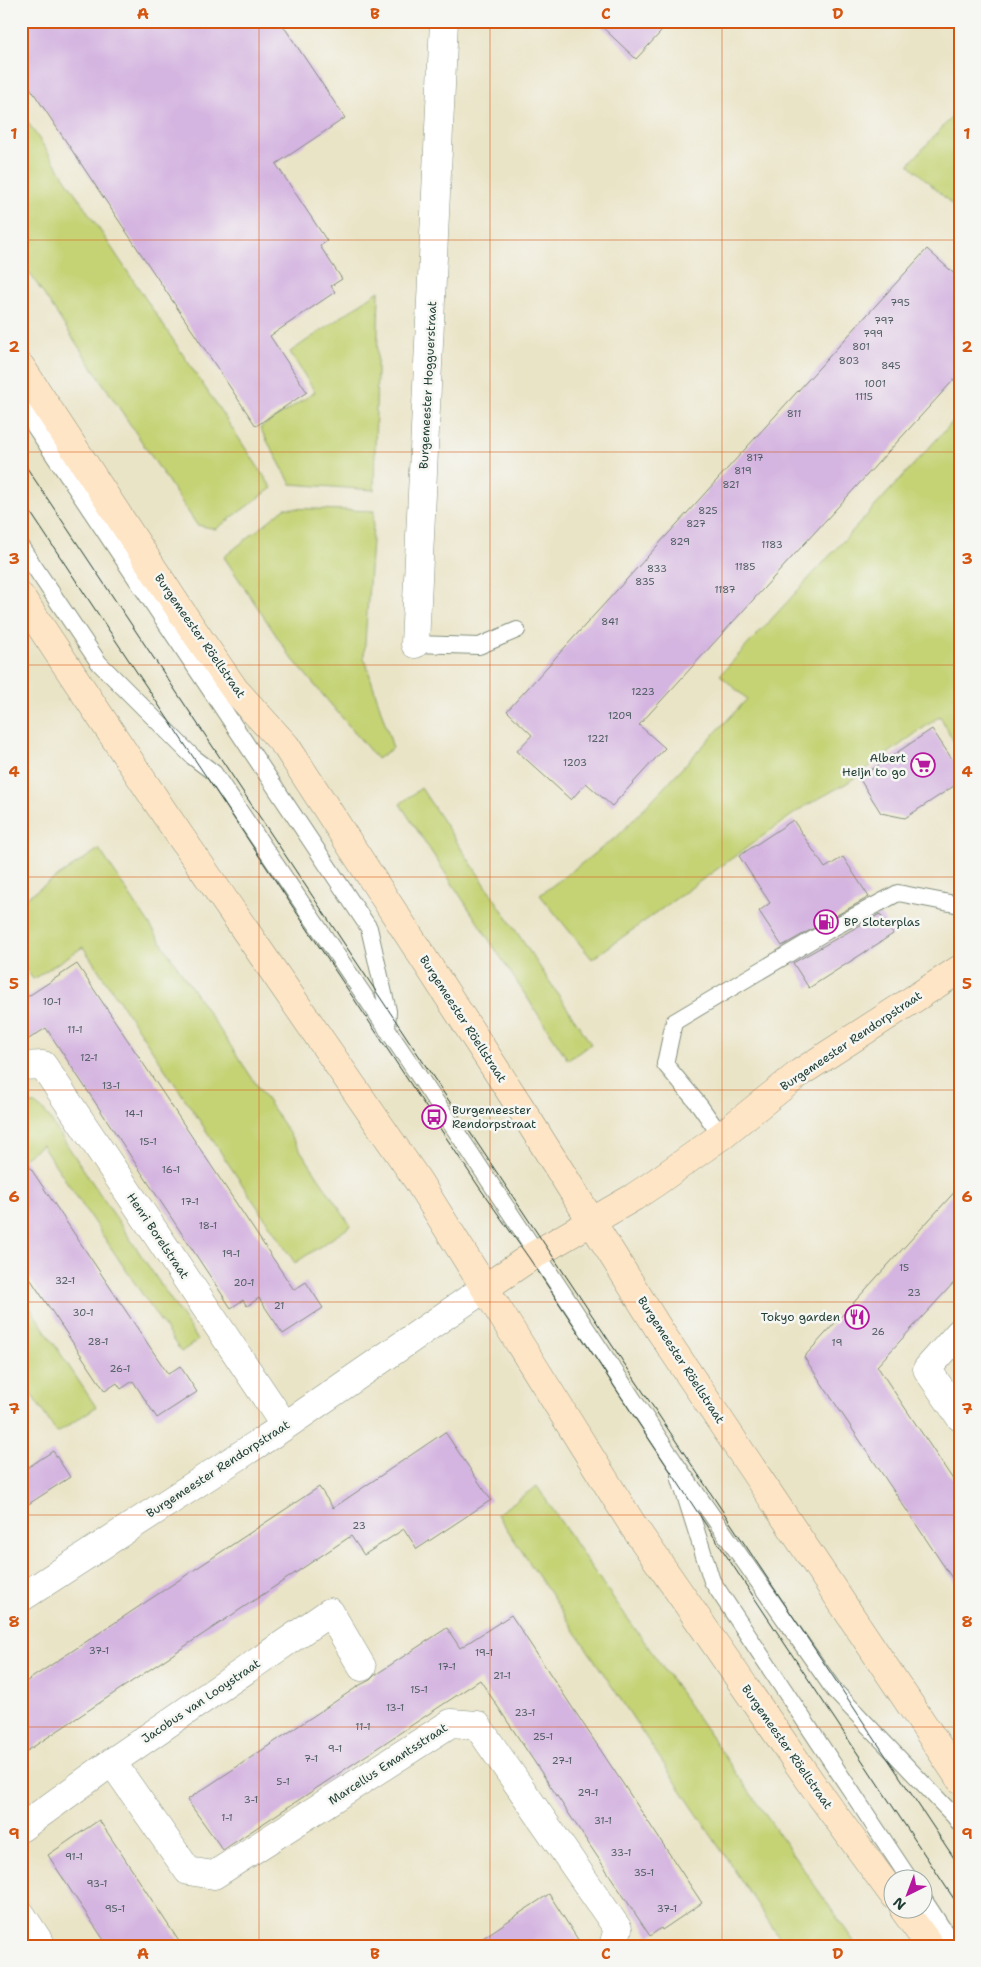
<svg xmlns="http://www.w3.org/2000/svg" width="981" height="1967" font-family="'Shantell Sans',sans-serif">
<rect width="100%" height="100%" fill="#f6f6f2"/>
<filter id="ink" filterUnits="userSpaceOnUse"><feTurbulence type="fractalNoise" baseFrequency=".02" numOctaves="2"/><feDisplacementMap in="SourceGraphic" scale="10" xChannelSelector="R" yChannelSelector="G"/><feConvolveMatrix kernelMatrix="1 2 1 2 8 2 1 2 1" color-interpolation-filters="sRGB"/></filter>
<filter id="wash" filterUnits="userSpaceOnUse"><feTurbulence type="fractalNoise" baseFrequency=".0096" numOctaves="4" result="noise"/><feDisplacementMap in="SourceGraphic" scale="20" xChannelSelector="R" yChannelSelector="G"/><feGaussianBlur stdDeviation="1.12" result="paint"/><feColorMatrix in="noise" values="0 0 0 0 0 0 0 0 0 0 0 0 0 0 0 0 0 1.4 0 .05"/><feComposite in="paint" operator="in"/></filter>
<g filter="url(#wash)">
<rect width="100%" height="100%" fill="#eae4c7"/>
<path fill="#c5d375" stroke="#728854" d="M 960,108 L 960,212 L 909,164 Z
M 21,112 L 272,488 L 216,529 L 197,525 L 21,260 Z
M 379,291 L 374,490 L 291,484 L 260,428 L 315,392 L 290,352 Z
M 960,414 L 960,753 L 940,716 L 847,783 L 802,808 L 592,959 L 540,895 L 619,835 L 747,699 L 720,675 Z
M 285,508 L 374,511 L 364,657 L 393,748 L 377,759 L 290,656 L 224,557 Z
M 421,788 L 591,1044 L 568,1060 L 400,804 Z
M 99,849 L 351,1226 L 295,1263 L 83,947 L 33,979 L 21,962 L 21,901 Z
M 21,1104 L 35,1104 L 45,1112 L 198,1340 L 181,1352 L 42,1145 L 21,1160 Z
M 21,1294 L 96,1407 L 57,1433 L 21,1379 Z
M 537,1486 L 589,1564 L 656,1658 L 857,1946 L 785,1946 L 497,1514 Z"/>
<g id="blocks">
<path fill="#d4b4e0" d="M 21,21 L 280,21 L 345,118 L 276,164 L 327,241 L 320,246 L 342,279 L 331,286 L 335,292 L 270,336 L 307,392 L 256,426 L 21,74 Z
M 596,21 L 671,21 L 636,59 Z
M 927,249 L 960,279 L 960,373 L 639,725 L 665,748 L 612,806 L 586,783 L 571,800 L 517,751 L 532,735 L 507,711 Z
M 932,729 L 960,771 L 960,782 L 905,818 L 881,813 L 859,778 Z
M 793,820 L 825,868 L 843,857 L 869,897 L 782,946 L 759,911 L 770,903 L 739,856 Z
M 880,914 L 893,934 L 809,988 L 793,963 Z
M 77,964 L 294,1290 L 306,1282 L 323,1308 L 283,1334 L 259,1298 L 247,1306 L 243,1300 L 231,1308 L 46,1028 L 21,1044 L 21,1001 Z
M 21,1154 L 168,1374 L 180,1366 L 197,1392 L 157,1418 L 133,1381 L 121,1389 L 117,1383 L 105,1391 L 21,1265 Z
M 960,1186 L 960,1276 L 877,1366 L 960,1490 L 960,1590 L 804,1357 Z
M 445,1432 L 491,1500 L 417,1549 L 404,1529 L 364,1555 L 351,1536 L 21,1755 L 21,1685 L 319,1487 L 333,1508 Z
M 53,1451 L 70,1477 L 21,1509 L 21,1472 Z
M 511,1615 L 702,1903 L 662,1930 L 661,1928 L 650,1936 L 480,1680 L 223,1850 L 187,1800 L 360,1685 L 370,1680 L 375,1675 L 447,1628 L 460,1648 Z
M 99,1820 L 119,1850 L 182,1946 L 108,1946 L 73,1894 L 48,1855 Z
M 549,1894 L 582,1946 L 471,1946 L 520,1913 Z"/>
</g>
</g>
<g filter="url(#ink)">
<use href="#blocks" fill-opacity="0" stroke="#84907e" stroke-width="1"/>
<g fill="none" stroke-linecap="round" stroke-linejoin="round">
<g stroke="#84907e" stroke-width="18">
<path id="lane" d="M 21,406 L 369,928 L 388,1011 L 387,1030
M 21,547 L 99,663 L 193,757 L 214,773 L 468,1149 L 676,1464 L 834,1690 L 954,1816 L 960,1824
M 415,644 L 479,646 L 517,630
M 721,1136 L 700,1106 L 665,1064 L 674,1022 L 827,931 L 898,893 L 960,905
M 679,1476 L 712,1581 L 910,1880
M 924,1900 L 954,1946"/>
</g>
<g stroke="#84907e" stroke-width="29">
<path id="street" d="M 415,644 L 444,21
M 21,1066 L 43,1065 L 285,1426
M 960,1332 L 927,1369 L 960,1417
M 21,1598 L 285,1426 L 485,1288
M 112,1762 L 188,1871 L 214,1875 L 451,1723 L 477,1725 L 618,1929 L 613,1946
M 21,1828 L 112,1762 L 330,1612 L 362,1667
M 21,1914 L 42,1946"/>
</g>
<g stroke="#84907e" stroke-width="29">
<path id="secondary" d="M 21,367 L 190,625 L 235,690 L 286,746 L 524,1113 L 660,1331 L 960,1779
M 21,597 L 165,814 L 418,1181 L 634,1527 L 817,1791 L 894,1896
M 485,1288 L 529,1258 L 634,1197 L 655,1183 L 721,1136 L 801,1072 L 960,969
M 904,1910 L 930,1946"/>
</g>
<use href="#lane" stroke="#fff" stroke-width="16"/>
<use href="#street" stroke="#fff" stroke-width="28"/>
<use href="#secondary" stroke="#fee5c5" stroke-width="28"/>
<path stroke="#1f3d34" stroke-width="1" d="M 21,459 L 960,1867
M 21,498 L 479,1187 L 529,1258 L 960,1908"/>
</g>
</g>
<path fill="none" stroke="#d45610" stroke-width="1" stroke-opacity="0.55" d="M 259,21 L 259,1946M 490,21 L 490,1946M 722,21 L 722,1946M 21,240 L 960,240M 21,452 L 960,452M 21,665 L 960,665M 21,877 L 960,877M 21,1090 L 960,1090M 21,1302 L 960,1302M 21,1515 L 960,1515M 21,1727 L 960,1727"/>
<defs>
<g id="supermarket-ring" transform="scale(1.25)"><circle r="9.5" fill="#f6f6f2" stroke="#b5179e" stroke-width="1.5"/><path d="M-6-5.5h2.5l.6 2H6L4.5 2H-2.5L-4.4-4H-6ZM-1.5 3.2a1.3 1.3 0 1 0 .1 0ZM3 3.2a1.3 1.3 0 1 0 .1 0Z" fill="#b5179e"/></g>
<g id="fuel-ring" transform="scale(1.25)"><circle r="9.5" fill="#f6f6f2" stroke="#b5179e" stroke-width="1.5"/><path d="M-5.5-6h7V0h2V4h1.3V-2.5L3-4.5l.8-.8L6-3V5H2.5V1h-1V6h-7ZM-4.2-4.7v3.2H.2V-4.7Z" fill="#b5179e"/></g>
<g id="bus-ring" transform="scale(1.25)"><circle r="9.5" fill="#f6f6f2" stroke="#b5179e" stroke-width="1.5"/><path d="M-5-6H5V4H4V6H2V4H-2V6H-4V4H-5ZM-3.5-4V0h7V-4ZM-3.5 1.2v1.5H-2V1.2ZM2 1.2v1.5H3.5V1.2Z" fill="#b5179e"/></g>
<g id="restaurant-ring" transform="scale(1.25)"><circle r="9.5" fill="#f6f6f2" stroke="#b5179e" stroke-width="1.5"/><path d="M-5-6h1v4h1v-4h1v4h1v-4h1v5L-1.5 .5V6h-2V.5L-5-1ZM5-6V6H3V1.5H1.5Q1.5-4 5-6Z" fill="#b5179e"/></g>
</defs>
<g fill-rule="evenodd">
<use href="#supermarket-ring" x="923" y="765"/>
<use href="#fuel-ring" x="826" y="922"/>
<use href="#bus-ring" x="434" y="1117"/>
<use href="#restaurant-ring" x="857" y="1317"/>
</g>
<g text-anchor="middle" stroke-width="5" stroke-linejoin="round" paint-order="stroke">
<g font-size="10" fill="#4c5b5f">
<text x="900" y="306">795</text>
<text x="884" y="324">797</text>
<text x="873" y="337">799</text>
<text x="861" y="350">801</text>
<text x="849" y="364">803</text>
<text x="891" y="369">845</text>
<text x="875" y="387">1001</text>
<text x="864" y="400">1115</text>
<text x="794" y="417">811</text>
<text x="755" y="461">817</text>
<text x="743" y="474">819</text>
<text x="731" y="488">821</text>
<text x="708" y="514">825</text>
<text x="696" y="527">827</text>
<text x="680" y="545">829</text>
<text x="772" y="548">1183</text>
<text x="745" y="570">1185</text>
<text x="657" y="572">833</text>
<text x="645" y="585">835</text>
<text x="725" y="593">1187</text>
<text x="610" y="625">841</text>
<text x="643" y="695">1223</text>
<text x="620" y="719">1209</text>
<text x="598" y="742">1221</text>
<text x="575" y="766">1203</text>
<text x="52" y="1005">10-1</text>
<text x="75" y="1033">11-1</text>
<text x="89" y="1061">12-1</text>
<text x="111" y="1089">13-1</text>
<text x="134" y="1117">14-1</text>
<text x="148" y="1145">15-1</text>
<text x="171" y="1173">16-1</text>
<text x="190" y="1205">17-1</text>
<text x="208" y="1229">18-1</text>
<text x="231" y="1257">19-1</text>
<text x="904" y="1271">15</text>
<text x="65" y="1284">32-1</text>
<text x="244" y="1286">20-1</text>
<text x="914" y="1296">23</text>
<text x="279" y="1309">21</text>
<text x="83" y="1316">30-1</text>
<text x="878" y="1335">26</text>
<text x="98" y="1345">28-1</text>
<text x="837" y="1346">19</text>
<text x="120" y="1372">26-1</text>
<text x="359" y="1529">23</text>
<text x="99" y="1654">37-1</text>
<text x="484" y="1656">19-1</text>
<text x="447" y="1670">17-1</text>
<text x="502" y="1679">21-1</text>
<text x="419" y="1693">15-1</text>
<text x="395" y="1711">13-1</text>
<text x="525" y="1716">23-1</text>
<text x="363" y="1730">11-1</text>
<text x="543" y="1740">25-1</text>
<text x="335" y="1752">9-1</text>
<text x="311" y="1762">7-1</text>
<text x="562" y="1764">27-1</text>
<text x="283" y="1785">5-1</text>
<text x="588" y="1796">29-1</text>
<text x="251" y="1803">3-1</text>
<text x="227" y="1821">1-1</text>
<text x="603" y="1824">31-1</text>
<text x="621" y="1856">33-1</text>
<text x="74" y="1860">91-1</text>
<text x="644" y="1876">35-1</text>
<text x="97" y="1887">93-1</text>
<text x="115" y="1912">95-1</text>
<text x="667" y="1912">37-1</text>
</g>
<g font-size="12" fill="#1f3d34" stroke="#f6f6f2">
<text transform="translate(428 385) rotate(-87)" y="4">Burgemeester Hogguerstraat</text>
<text transform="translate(200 636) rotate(55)" y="4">Burgemeester Röellstraat</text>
<text transform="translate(463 1019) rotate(57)" y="4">Burgemeester Röellstraat</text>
<text transform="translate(851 1041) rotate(-34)" y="4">Burgemeester Rendorpstraat</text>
<text transform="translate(158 1236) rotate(56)" y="4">Henri Borelstraat</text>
<text transform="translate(681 1360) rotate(57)" y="4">Burgemeester Röellstraat</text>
<text transform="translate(218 1469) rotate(-33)" y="4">Burgemeester Rendorpstraat</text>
<text transform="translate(201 1701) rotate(-34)" y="4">Jacobus van Looystraat</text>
<text transform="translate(787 1747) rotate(55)" y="4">Burgemeester Röellstraat</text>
<text transform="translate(388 1764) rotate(-33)" y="4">Marcellus Emantsstraat</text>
</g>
<g font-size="12" fill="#1f3d34" stroke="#f6f6f2" text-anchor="end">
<text x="906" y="762">Albert<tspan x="906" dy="14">Heijn to go</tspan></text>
<text x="844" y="926" text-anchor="start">BP Sloterplas</text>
<text x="452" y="1114" text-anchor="start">Burgemeester<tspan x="452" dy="14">Rendorpstraat</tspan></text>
<text x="840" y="1321">Tokyo garden</text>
</g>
</g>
<rect width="981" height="1967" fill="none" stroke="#f6f6f2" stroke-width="55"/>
<g transform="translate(908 1894) rotate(222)"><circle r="24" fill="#f6f6f2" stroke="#a0aca6"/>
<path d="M0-4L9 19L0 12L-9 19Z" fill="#b5179e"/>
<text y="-8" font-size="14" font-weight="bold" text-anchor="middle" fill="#1f3d34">N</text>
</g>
<rect x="28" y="28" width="926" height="1912" fill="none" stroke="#d45610" stroke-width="2"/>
<g font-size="16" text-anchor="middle" font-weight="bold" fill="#d45610">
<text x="143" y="19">A</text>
<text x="375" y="19">B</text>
<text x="606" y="19">C</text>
<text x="838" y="19">D</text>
<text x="14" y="139">1</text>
<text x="967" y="139">1</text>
<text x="14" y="352">2</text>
<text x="967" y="352">2</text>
<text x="14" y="564">3</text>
<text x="967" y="564">3</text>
<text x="14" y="777">4</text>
<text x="967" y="777">4</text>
<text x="14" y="989">5</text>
<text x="967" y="989">5</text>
<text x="14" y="1202">6</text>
<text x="967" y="1202">6</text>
<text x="14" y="1414">7</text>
<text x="967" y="1414">7</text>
<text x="14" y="1627">8</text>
<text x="967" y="1627">8</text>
<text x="14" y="1839">9</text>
<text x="967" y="1839">9</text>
<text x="143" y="1959">A</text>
<text x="375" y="1959">B</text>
<text x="606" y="1959">C</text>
<text x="838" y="1959">D</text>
</g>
</svg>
